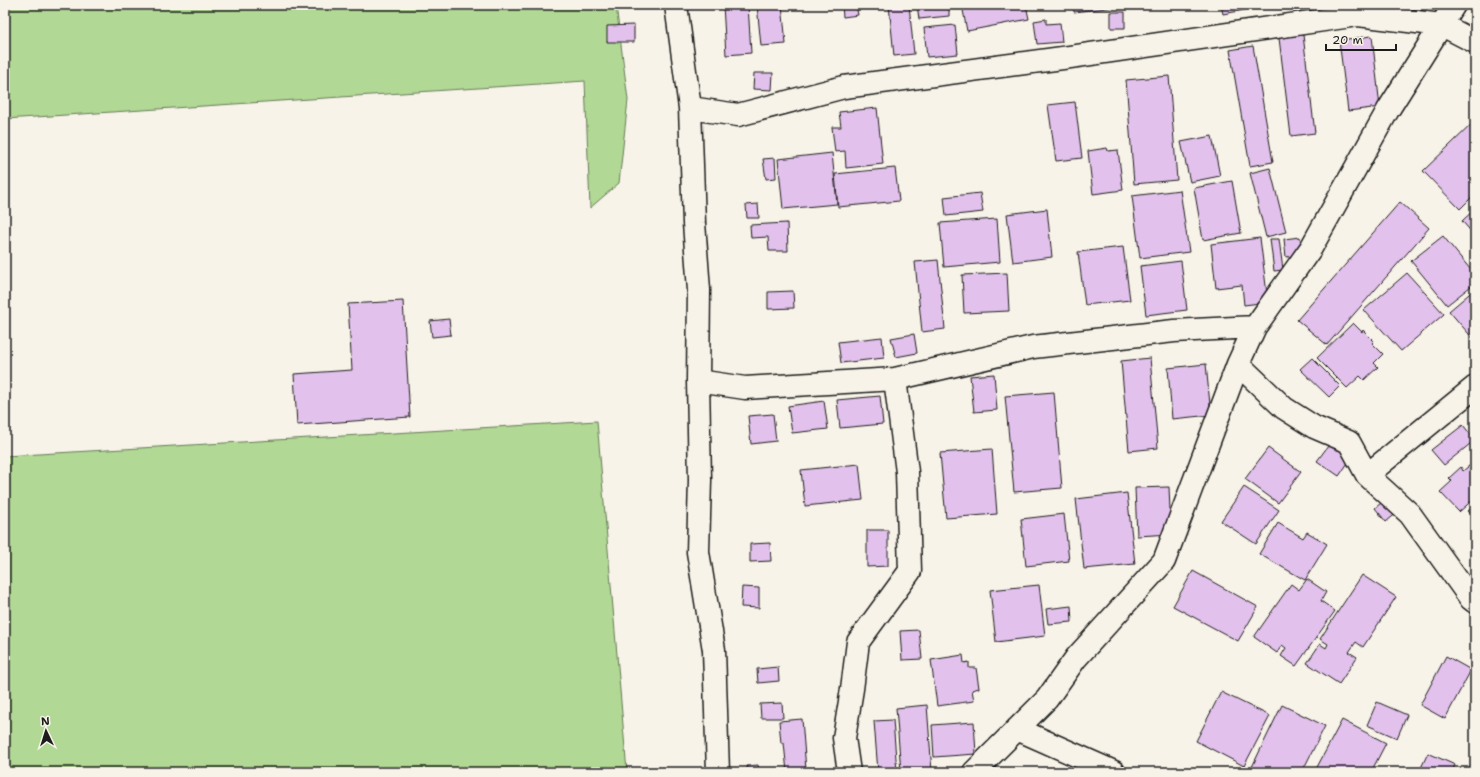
<svg xmlns="http://www.w3.org/2000/svg" width="1480" height="777" font-family="'Shantell Sans',sans-serif">
<rect width="100%" height="100%" fill="#f7f3e8"/>
<filter id="ink" filterUnits="userSpaceOnUse"><feTurbulence type="fractalNoise" baseFrequency=".025" numOctaves="2"/><feDisplacementMap in="SourceGraphic" scale="8" xChannelSelector="R" yChannelSelector="G"/><feConvolveMatrix kernelMatrix="1 2 1 2 8 2 1 2 1" color-interpolation-filters="sRGB"/></filter>
<g filter="url(#ink)">
<path fill="#b1d894" stroke="#667a58" d="M 5,5 L 616,5 L 628,100 L 619,183 L 590,208 L 585,81 L 5,119 Z
M 597,421 L 627,772 L 5,772 L 5,456 Z"/>
<path fill="#e2c1ed" stroke="#1c1c1c" d="M 723,5 L 748,5 L 751,53 L 726,55 Z
M 757,5 L 782,5 L 786,44 L 761,46 Z
M 842,5 L 856,5 L 858,15 L 843,17 Z
M 889,5 L 909,5 L 914,54 L 894,56 Z
M 917,5 L 949,5 L 949,16 L 919,19 Z
M 962,5 L 1026,5 L 1029,19 L 967,31 Z
M 1073,5 L 1115,5 L 1115,7 L 1074,12 Z
M 1221,5 L 1250,5 L 1250,9 L 1223,14 Z
M 1256,5 L 1282,5 L 1257,9 Z
M 1111,12 L 1125,12 L 1125,28 L 1111,28 Z
M 1046,19 L 1046,24 L 1060,23 L 1062,42 L 1037,44 L 1034,21 Z
M 634,25 L 634,42 L 607,42 L 607,26 Z
M 955,25 L 958,54 L 927,57 L 924,28 Z
M 1303,35 L 1315,133 L 1291,136 L 1279,38 Z
M 1372,36 L 1380,107 L 1348,111 L 1339,40 Z
M 1253,46 L 1273,162 L 1250,166 L 1230,50 Z
M 1475,70 L 1475,81 L 1469,77 Z
M 754,73 L 773,73 L 772,90 L 753,89 Z
M 1169,76 L 1177,180 L 1134,184 L 1126,80 Z
M 1075,102 L 1082,158 L 1056,161 L 1048,105 Z
M 877,108 L 883,164 L 846,168 L 845,151 L 835,152 L 832,127 L 841,127 L 839,112 Z
M 1475,121 L 1475,194 L 1460,209 L 1423,171 Z
M 1212,136 L 1220,176 L 1190,182 L 1181,142 Z
M 1107,148 L 1108,151 L 1118,150 L 1123,190 L 1093,194 L 1088,151 Z
M 832,153 L 837,204 L 783,209 L 778,159 Z
M 775,158 L 776,178 L 766,179 L 763,159 Z
M 895,168 L 899,201 L 838,207 L 835,174 Z
M 1270,168 L 1286,232 L 1266,237 L 1250,173 Z
M 1232,181 L 1241,233 L 1203,240 L 1194,188 Z
M 1180,190 L 1189,252 L 1140,258 L 1132,196 Z
M 980,193 L 983,212 L 946,216 L 944,197 Z
M 1400,202 L 1429,228 L 1327,345 L 1297,320 Z
M 758,204 L 759,218 L 747,218 L 746,205 Z
M 1047,209 L 1052,257 L 1013,262 L 1007,214 Z
M 1475,209 L 1475,236 L 1462,221 Z
M 997,219 L 1000,262 L 944,267 L 940,223 Z
M 787,223 L 788,251 L 769,251 L 768,237 L 751,238 L 750,225 Z
M 1443,236 L 1475,275 L 1475,283 L 1447,305 L 1411,261 Z
M 1300,237 L 1302,255 L 1286,257 L 1284,239 Z
M 1260,238 L 1268,302 L 1244,305 L 1242,285 L 1216,288 L 1211,244 Z
M 1270,239 L 1279,239 L 1283,270 L 1274,271 Z
M 1123,247 L 1130,300 L 1085,305 L 1078,252 Z
M 938,260 L 945,329 L 922,332 L 915,262 Z
M 1181,261 L 1187,310 L 1146,315 L 1140,266 Z
M 1007,273 L 1009,311 L 964,313 L 962,275 Z
M 1407,273 L 1444,314 L 1401,351 L 1364,310 Z
M 1475,289 L 1475,341 L 1449,311 Z
M 793,291 L 794,308 L 768,309 L 768,292 Z
M 403,301 L 410,417 L 297,425 L 294,374 L 352,370 L 348,304 Z
M 449,319 L 451,335 L 432,337 L 430,321 Z
M 1353,323 L 1362,332 L 1363,330 L 1374,341 L 1372,343 L 1383,354 L 1374,363 L 1378,367 L 1364,380 L 1360,376 L 1347,388 L 1317,358 Z
M 914,334 L 917,353 L 896,357 L 891,338 Z
M 882,337 L 884,358 L 841,363 L 838,342 Z
M 1150,358 L 1158,448 L 1129,451 L 1121,361 Z
M 1312,358 L 1340,386 L 1329,397 L 1300,369 Z
M 1206,364 L 1211,415 L 1172,419 L 1168,368 Z
M 994,374 L 997,410 L 974,412 L 970,376 Z
M 1054,392 L 1062,488 L 1014,492 L 1005,396 Z
M 880,396 L 883,424 L 840,428 L 837,400 Z
M 824,401 L 828,429 L 792,433 L 788,406 Z
M 773,414 L 776,441 L 751,444 L 748,416 Z
M 1463,425 L 1475,440 L 1444,465 L 1431,450 Z
M 1331,442 L 1352,457 L 1339,476 L 1317,461 Z
M 1268,448 L 1301,472 L 1278,503 L 1245,479 Z
M 992,449 L 997,514 L 946,518 L 940,453 Z
M 1475,461 L 1475,498 L 1459,512 L 1440,492 L 1452,481 L 1449,478 L 1461,467 L 1463,471 Z
M 859,464 L 863,500 L 805,506 L 801,470 Z
M 1169,487 L 1171,534 L 1137,536 L 1135,488 Z
M 1244,487 L 1279,510 L 1256,544 L 1221,521 Z
M 1127,493 L 1135,564 L 1084,569 L 1076,499 Z
M 1387,498 L 1399,511 L 1386,522 L 1375,508 Z
M 1475,505 L 1475,518 L 1468,511 Z
M 1064,514 L 1069,561 L 1026,566 L 1021,519 Z
M 1278,523 L 1303,538 L 1307,532 L 1327,544 L 1305,580 L 1259,554 Z
M 867,530 L 888,530 L 888,566 L 867,567 Z
M 770,543 L 771,561 L 750,562 L 750,544 Z
M 1193,571 L 1258,607 L 1238,641 L 1173,606 Z
M 1362,575 L 1396,597 L 1363,647 L 1356,642 L 1349,652 L 1357,657 L 1339,684 L 1307,663 L 1320,644 L 1326,648 L 1328,644 L 1320,639 Z
M 1307,579 L 1326,592 L 1321,601 L 1335,611 L 1296,666 L 1281,656 L 1286,648 L 1282,645 L 1277,653 L 1254,637 L 1291,584 L 1299,590 Z
M 1039,585 L 1045,636 L 996,642 L 990,590 Z
M 742,587 L 759,588 L 759,608 L 741,607 Z
M 1071,606 L 1072,622 L 1048,624 L 1046,609 Z
M 919,630 L 922,659 L 902,660 L 900,631 Z
M 963,655 L 964,663 L 969,662 L 969,668 L 976,668 L 979,688 L 972,690 L 974,701 L 937,706 L 931,660 Z
M 1446,656 L 1471,670 L 1445,719 L 1420,705 Z
M 778,667 L 779,681 L 758,683 L 757,669 Z
M 1221,692 L 1270,716 L 1244,766 L 1196,741 Z
M 1377,702 L 1407,715 L 1397,738 L 1367,725 Z
M 782,703 L 783,718 L 761,718 L 760,704 Z
M 927,705 L 932,772 L 901,772 L 896,708 Z
M 1282,705 L 1325,726 L 1302,772 L 1257,772 L 1251,769 Z
M 802,719 L 806,770 L 787,772 L 784,743 L 781,743 L 779,721 Z
M 893,720 L 897,772 L 878,772 L 874,721 Z
M 1342,720 L 1386,743 L 1371,772 L 1317,772 L 1315,771 Z
M 974,722 L 976,754 L 934,757 L 932,725 Z
M 1428,753 L 1455,765 L 1452,772 L 1419,772 Z
M 758,765 L 759,772 L 748,772 L 747,766 Z"/>
<g fill="none" stroke-linecap="round" stroke-linejoin="round">
<g stroke="#1c1c1c" stroke-width="25">
<path id="minor" d="M 676,5 L 690,108 L 694,223 L 699,290 L 698,381 L 700,480 L 698,552 L 714,650 L 718,772
M 690,108 L 738,115 L 844,87 L 1070,57 L 1358,15 L 1442,25 L 1475,42
M 1238,364 L 1284,408 L 1314,427 L 1349,442 L 1367,475 L 1410,514 L 1471,599 L 1475,602
M 698,381 L 745,388 L 895,379 L 1033,347 L 1174,331 L 1255,327
M 1367,475 L 1475,387
M 1017,729 L 1114,772
M 849,772 L 844,738 L 852,689 L 858,642 L 910,571 L 907,472 L 895,379
M 974,772 L 1047,699 L 1076,658 L 1164,561 L 1238,364 L 1255,327 L 1311,248 L 1388,110 L 1454,5"/>
</g>
<use href="#minor" stroke="#f7f3e8" stroke-width="22"/>
</g>
</g>
<rect width="1480" height="777" fill="none" stroke="#f7f3e8" stroke-width="20"/>
<rect x="10" y="10" width="1460" height="757" fill="none" stroke="#1c1c1c" stroke-width="1.5" filter="url(#ink)"/>
<g transform="translate(46 731) rotate(356)" stroke="#f7f3e8" stroke-width="3" paint-order="stroke">
<path d="M0-3L7 15L0 10L-7 15Z" fill="#1c1c1c"/>
<text y="-6" font-size="11" font-weight="bold" text-anchor="middle" fill="#1c1c1c">N</text>
</g>
<path d="M1326 44v6h70v-6" fill="none" stroke="#1c1c1c" stroke-width="2"/>
<text x="1332" y="44" font-size="12" fill="#1c1c1c" stroke="#f7f3e8" stroke-width="3" paint-order="stroke">20 m</text>
</svg>
